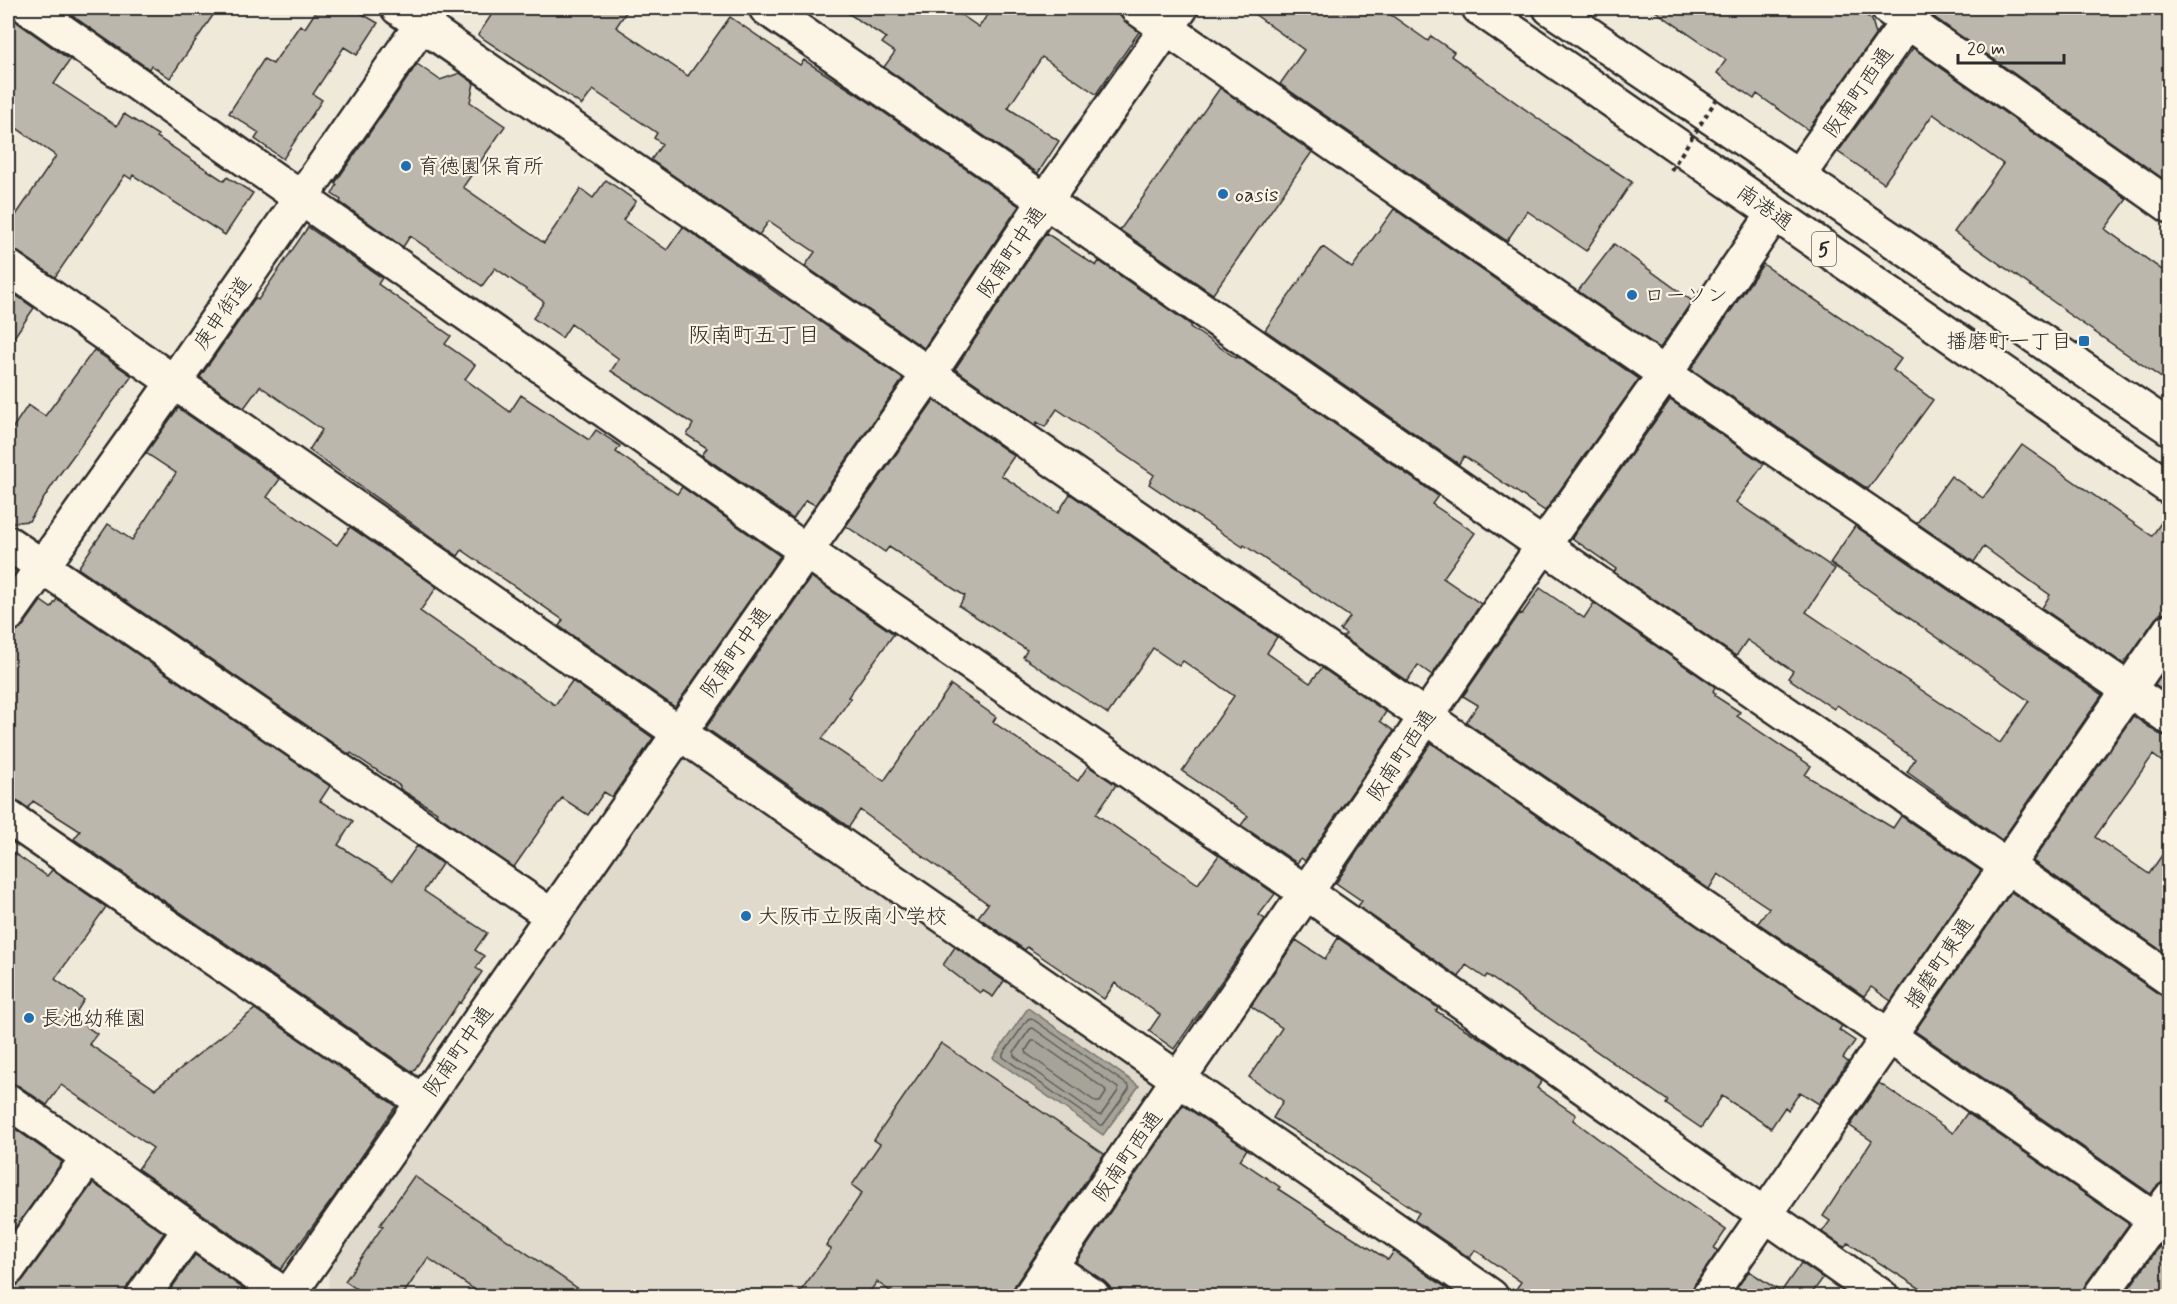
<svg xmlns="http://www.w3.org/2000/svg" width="2177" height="1304" font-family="Mynerve,'Klee One',sans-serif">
<rect width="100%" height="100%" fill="#efe9da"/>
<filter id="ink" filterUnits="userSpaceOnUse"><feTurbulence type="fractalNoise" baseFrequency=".0167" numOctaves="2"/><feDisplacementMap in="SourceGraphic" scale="12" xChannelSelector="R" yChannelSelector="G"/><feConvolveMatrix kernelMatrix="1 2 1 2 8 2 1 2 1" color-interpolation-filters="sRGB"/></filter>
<g filter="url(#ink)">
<path fill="#e0dacc" d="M 683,756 L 1153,1075 L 1154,1096 L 1035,1266 L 955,1212 L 896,1296 L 333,1296 L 328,1293 L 329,1271 Z"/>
<path fill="#a6a399" stroke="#75736d" stroke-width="1.5" d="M 1028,1008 L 1139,1086 L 1103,1135 L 993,1058 Z"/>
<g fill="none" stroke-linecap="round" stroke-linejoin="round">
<path stroke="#5c5b57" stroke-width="1.5" d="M 1031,1018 L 1129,1086 L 1129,1089 L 1103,1125 L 1100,1125 L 1003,1057 L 1003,1054 L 1028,1019 Z
M 1033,1028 L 1118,1088 L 1118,1091 L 1101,1115 L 1098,1115 L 1014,1056 L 1014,1052 L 1030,1029 Z
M 1032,1041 L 1036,1041 L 1105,1089 L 1106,1093 L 1100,1102 L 1096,1102 L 1027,1054 L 1026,1050 Z"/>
</g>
<path fill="#bcb7ac" stroke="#2b2b2b" stroke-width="1.5" d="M 8,8 L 10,8 L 12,16 L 18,23 L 70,60 L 54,84 L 117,126 L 124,114 L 158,135 L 157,137 L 224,181 L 227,177 L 253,193 L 225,235 L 133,175 L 131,179 L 125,175 L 55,277 L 8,245 L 8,227 L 56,156 L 8,122 Z
M 61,8 L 218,8 L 170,78 L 151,65 L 149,69 Z
M 318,8 L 352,8 L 378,23 L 357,55 L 344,47 L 313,94 L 322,100 L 283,159 L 255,139 L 259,133 L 229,113 L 264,59 L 273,64 L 300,25 L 305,28 Z
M 496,8 L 629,8 L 616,27 L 688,76 L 730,17 L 800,65 L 804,60 L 863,98 L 1019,206 L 924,348 L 805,266 L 815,252 L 769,221 L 759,235 L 651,160 L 662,144 L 654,138 L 657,133 L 593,90 L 582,105 L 478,35 Z
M 840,8 L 951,8 L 979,27 L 992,8 L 1118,8 L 1120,16 L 1139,32 L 1096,94 L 1042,57 L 1008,108 L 1059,141 L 1038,173 L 884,67 L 895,52 L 882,43 L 886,38 Z
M 1246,8 L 1381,8 L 1428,41 L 1431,36 L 1454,52 L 1451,56 L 1561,135 L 1632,182 L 1586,251 L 1527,211 L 1507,241 L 1280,84 L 1304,50 Z
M 1651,8 L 1856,8 L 1872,20 L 1876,34 L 1808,130 L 1757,94 L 1754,99 L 1717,73 L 1726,60 Z
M 1941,8 L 2169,8 L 2169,183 L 1934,17 Z
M 1913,48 L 2127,199 L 2105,229 L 2169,275 L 2169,383 L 2064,311 L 2065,310 L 1954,232 L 2003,164 L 1933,114 L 1884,183 L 1838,152 Z
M 417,64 L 440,80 L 460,73 L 474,83 L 470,102 L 505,126 L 463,187 L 544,243 L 581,189 L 593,198 L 606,180 L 636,201 L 623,220 L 667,250 L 683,227 L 782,297 L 783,296 L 903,379 L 815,505 L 806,500 L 793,519 L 702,455 L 707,448 L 687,435 L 693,424 L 611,371 L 619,359 L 571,324 L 562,338 L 533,318 L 544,302 L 495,268 L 482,286 L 410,236 L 403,247 L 340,202 L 341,200 L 332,194 L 337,185 L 335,183 Z
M 1220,88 L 1312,152 L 1213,294 L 1120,230 Z
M 1394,209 L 1639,379 L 1545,511 L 1464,456 L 1459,464 L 1265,330 L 1323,247 L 1352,268 Z
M 308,227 L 382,278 L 378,284 L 451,336 L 445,344 L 475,365 L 465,379 L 510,412 L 521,395 L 589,440 L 596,430 L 620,446 L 616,452 L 677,494 L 682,487 L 780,556 L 675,707 L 559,626 L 563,620 L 462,550 L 458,556 L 309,450 L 322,430 L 260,386 L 244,408 L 200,377 L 255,298 L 258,300 Z
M 1046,233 L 1096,266 L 1099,261 L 1191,325 L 1190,327 L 1236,358 L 1237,356 L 1438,496 L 1432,504 L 1475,533 L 1443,578 L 1481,604 L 1432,675 L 1418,665 L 1407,681 L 1343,637 L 1346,634 L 1340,630 L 1350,617 L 1244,545 L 1243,547 L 1149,484 L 1154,475 L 1057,409 L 1045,427 L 1037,422 L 1035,425 L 955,369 Z
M 1614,244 L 1692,301 L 1660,348 L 1578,291 Z
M 1763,264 L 1901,359 L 1893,370 L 1933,400 L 1868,489 L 1691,369 Z
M 11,292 L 34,308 L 8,346 L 8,297 Z
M 94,350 L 132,376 L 59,475 L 29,521 L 8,523 L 8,435 L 28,405 L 45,416 Z
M 934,400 L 1014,456 L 1001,475 L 1058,513 L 1070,494 L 1277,637 L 1267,653 L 1310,683 L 1322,668 L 1386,712 L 1380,721 L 1394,731 L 1305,861 L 1301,858 L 1297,863 L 1241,825 L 1248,816 L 1182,771 L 1234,696 L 1183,661 L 1179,666 L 1153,648 L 1108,714 L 1023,657 L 1027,650 L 959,606 L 965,596 L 889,547 L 885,552 L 846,526 Z
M 1670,400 L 1764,464 L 1736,502 L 1835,569 L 1806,612 L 2000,743 L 2029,701 L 1830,563 L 1855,526 L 2102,695 L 2002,840 L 1907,772 L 1915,759 L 1837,705 L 1834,709 L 1788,678 L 1793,671 L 1747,640 L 1736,656 L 1614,572 L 1616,569 L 1572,538 Z
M 178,408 L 280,479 L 267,497 L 337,545 L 350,527 L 437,587 L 420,611 L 555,705 L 572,681 L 653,738 L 612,797 L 604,792 L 588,815 L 562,798 L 514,867 L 436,814 L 437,812 L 400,789 L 400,786 L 351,753 L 350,755 L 78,568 L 108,524 L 132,540 L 176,473 L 146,453 Z
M 2022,445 L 2152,536 L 2169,511 L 2169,612 L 2161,613 L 2155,619 L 2124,664 L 2042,608 L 2050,595 L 1984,547 L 1974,562 L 1917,523 L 1951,476 L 1983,498 Z
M 811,577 L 894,634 L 848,697 L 851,698 L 822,739 L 884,781 L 951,685 L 996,717 L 993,722 L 1078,781 L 1088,766 L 1116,785 L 1096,814 L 1198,884 L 1219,855 L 1275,894 L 1259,915 L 1265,919 L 1174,1049 L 1149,1031 L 1160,1015 L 1115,983 L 1104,999 L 1027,947 L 1025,950 L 978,917 L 988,904 L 860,810 L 849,827 L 706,728 Z
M 1540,588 L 1584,618 L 1594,603 L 1715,687 L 1713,691 L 1716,694 L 1715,696 L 1740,712 L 1737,716 L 1811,766 L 1805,775 L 1893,828 L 1901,816 L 1981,871 L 1891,1001 L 1871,987 L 1864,996 L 1758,923 L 1769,908 L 1718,874 L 1709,889 L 1466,722 L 1478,705 L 1463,696 L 1520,613 L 1522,614 Z
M 57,599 L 330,786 L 320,801 L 353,821 L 338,845 L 393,880 L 417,846 L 442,864 L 424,891 L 487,933 L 475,950 L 484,956 L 476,968 L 482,972 L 461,1003 L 459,1002 L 413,1072 L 74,839 L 80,831 L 33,801 L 28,808 L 8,795 L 8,634 L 16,632 L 23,626 L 41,601 L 51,608 Z
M 2169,664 L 2169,695 L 2155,685 Z
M 2133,716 L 2159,734 L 2169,737 L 2169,767 L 2153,755 L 2095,837 L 2149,874 L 2169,845 L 2169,956 L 2033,861 Z
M 1431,743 L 1842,1026 L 1839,1030 L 1855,1041 L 1843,1058 L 1848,1062 L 1819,1104 L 1800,1092 L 1788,1110 L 1785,1107 L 1771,1128 L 1722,1096 L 1701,1128 L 1666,1104 L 1668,1101 L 1487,975 L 1485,978 L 1466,965 L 1459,977 L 1358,906 L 1362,901 L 1336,883 Z
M 8,849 L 47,876 L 52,870 L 106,907 L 55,979 L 84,1000 L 73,1017 L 97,1034 L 89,1044 L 155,1089 L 255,1009 L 396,1106 L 334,1197 L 281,1269 L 138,1169 L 153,1148 L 61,1085 L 47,1105 L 19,1086 L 8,1083 Z
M 2011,892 L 2159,994 L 2169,998 L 2169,1178 L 2155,1188 L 2151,1194 L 1915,1031 Z
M 1338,938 L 1438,1008 L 1436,1011 L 1486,1042 L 1542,1081 L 1537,1088 L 1576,1115 L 1573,1120 L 1661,1185 L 1726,1230 L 1714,1248 L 1718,1251 L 1694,1285 L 1691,1296 L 1511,1296 L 1521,1282 L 1475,1250 L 1470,1258 L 1414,1220 L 1419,1213 L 1325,1150 L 1273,1118 L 1283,1101 L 1249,1077 L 1282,1028 L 1251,1006 L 1296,940 L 1325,959 Z
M 955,947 L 1004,981 L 993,997 L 982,990 L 980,993 L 943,965 Z
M 941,1043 L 1104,1154 L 1015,1285 L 1012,1296 L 897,1296 L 877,1282 L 866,1296 L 797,1296 L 831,1249 L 826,1246 L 862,1193 L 852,1185 L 880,1144 L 874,1140 Z
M 1879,1083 L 1953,1133 L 1967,1113 L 2129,1224 L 2085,1285 L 2082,1296 L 1932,1296 L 1848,1243 L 1844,1247 L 1822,1232 L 1830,1221 L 1823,1216 L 1872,1141 L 1850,1126 Z
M 1183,1105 L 1247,1149 L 1240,1160 L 1280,1187 L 1278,1189 L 1388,1260 L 1394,1251 L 1449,1290 L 1445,1296 L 1112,1296 L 1110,1287 L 1104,1281 L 1076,1262 Z
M 8,1124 L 62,1162 L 8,1238 Z
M 414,1176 L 589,1296 L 484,1296 L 428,1258 L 402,1296 L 367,1296 L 345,1281 L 383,1226 L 380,1225 Z
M 93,1183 L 164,1233 L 128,1285 L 125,1296 L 8,1296 L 8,1288 L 16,1286 L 23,1280 Z
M 2160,1246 L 2169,1250 L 2169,1296 L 2123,1296 Z
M 195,1255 L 254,1296 L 166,1296 Z
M 1801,1263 L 1823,1278 L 1810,1296 L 1731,1296 L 1749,1271 L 1781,1292 Z"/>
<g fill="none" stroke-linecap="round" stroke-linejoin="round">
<g stroke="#2b2b2b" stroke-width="38">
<path id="minor" d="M 29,8 L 806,551 L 1307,893 L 1881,1296
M 398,8 L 2170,1230
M 766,8 L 2170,979
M 1137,8 L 1665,374 L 2170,718
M 1888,8 L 2170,206
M 1798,176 L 1917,8
M 8,267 L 1491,1296
M 8,543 L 552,916
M 8,615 L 173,383 L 433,8
M 8,817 L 423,1102
M 8,1101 L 286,1296
M 1050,1267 L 1093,1296
M 8,1269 L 88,1158
M 143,1296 L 190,1229
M 288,1296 L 929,374 L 1045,201 L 1181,8
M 1030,1296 L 1543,546 L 1665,374 L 1774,214
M 1709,1296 L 2170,630
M 2100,1296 L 2170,1199"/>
</g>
<g stroke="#2b2b2b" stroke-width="38">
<path id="major" d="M 1479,8 L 2170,488
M 1550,8 L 2170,428"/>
</g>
<use href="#minor" stroke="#fcf5e5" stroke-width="33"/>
<use href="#major" stroke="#fcf5e5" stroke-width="33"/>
<path stroke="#2b2b2b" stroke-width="4" stroke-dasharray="4.5 4.5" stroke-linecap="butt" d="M 1671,170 L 1716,100"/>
</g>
</g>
<g fill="#1f6fb2" stroke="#fcf5e5" stroke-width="2">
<circle cx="406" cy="166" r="6"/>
<circle cx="1223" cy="194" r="6"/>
<circle cx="1632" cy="295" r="6"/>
<rect x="2078" y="335" width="12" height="12" rx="3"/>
<circle cx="746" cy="916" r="6"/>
<circle cx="29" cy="1018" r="6"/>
</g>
<g text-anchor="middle" stroke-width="4.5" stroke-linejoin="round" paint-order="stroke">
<rect fill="#fcf5e5" stroke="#6a6863" stroke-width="1.5" x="1812" y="232" width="24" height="34" rx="4.5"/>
<g font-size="20" font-weight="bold" fill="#2b2b2b">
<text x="1824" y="256">5</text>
</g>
<g font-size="21" fill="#2b2b2b" stroke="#fcf5e5">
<text transform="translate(1858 92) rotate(-55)" y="7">阪南町西通</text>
<text transform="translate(1765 207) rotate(35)" y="7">南港通</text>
<text transform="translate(1011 252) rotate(-56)" y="7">阪南町中通</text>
<text transform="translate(222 313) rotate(-55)" y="7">庚申街道</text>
<text transform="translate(735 652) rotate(-55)" y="7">阪南町中通</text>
<text transform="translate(1401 755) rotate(-56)" y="7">阪南町西通</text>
<text transform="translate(1939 963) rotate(-56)" y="7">播磨町東通</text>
<text transform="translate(458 1051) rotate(-55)" y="7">阪南町中通</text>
<text transform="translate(1127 1156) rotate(-55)" y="7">阪南町西通</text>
</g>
<g font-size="21" fill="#2b2b2b" stroke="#fcf5e5" text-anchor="start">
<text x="418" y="173">育徳園保育所</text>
<text x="1235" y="201">oasis</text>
<text x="1644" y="302">ローソン</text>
<text x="2072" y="348" text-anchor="end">播磨町一丁目</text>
<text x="758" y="923">大阪市立阪南小学校</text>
<text x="41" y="1025">長池幼稚園</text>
</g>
<g font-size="22" fill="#2b2b2b" stroke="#fcf5e5">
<text x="754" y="342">阪南町五丁目</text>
</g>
</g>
<rect width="2177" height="1304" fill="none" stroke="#fcf5e5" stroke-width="30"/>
<rect x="15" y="15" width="2147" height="1274" fill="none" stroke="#2b2b2b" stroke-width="2" filter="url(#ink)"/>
<path d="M1958 54v9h106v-9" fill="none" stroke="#2b2b2b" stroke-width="3"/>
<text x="1967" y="54" font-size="18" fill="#2b2b2b" stroke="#fcf5e5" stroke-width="4.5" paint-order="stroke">20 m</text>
</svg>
